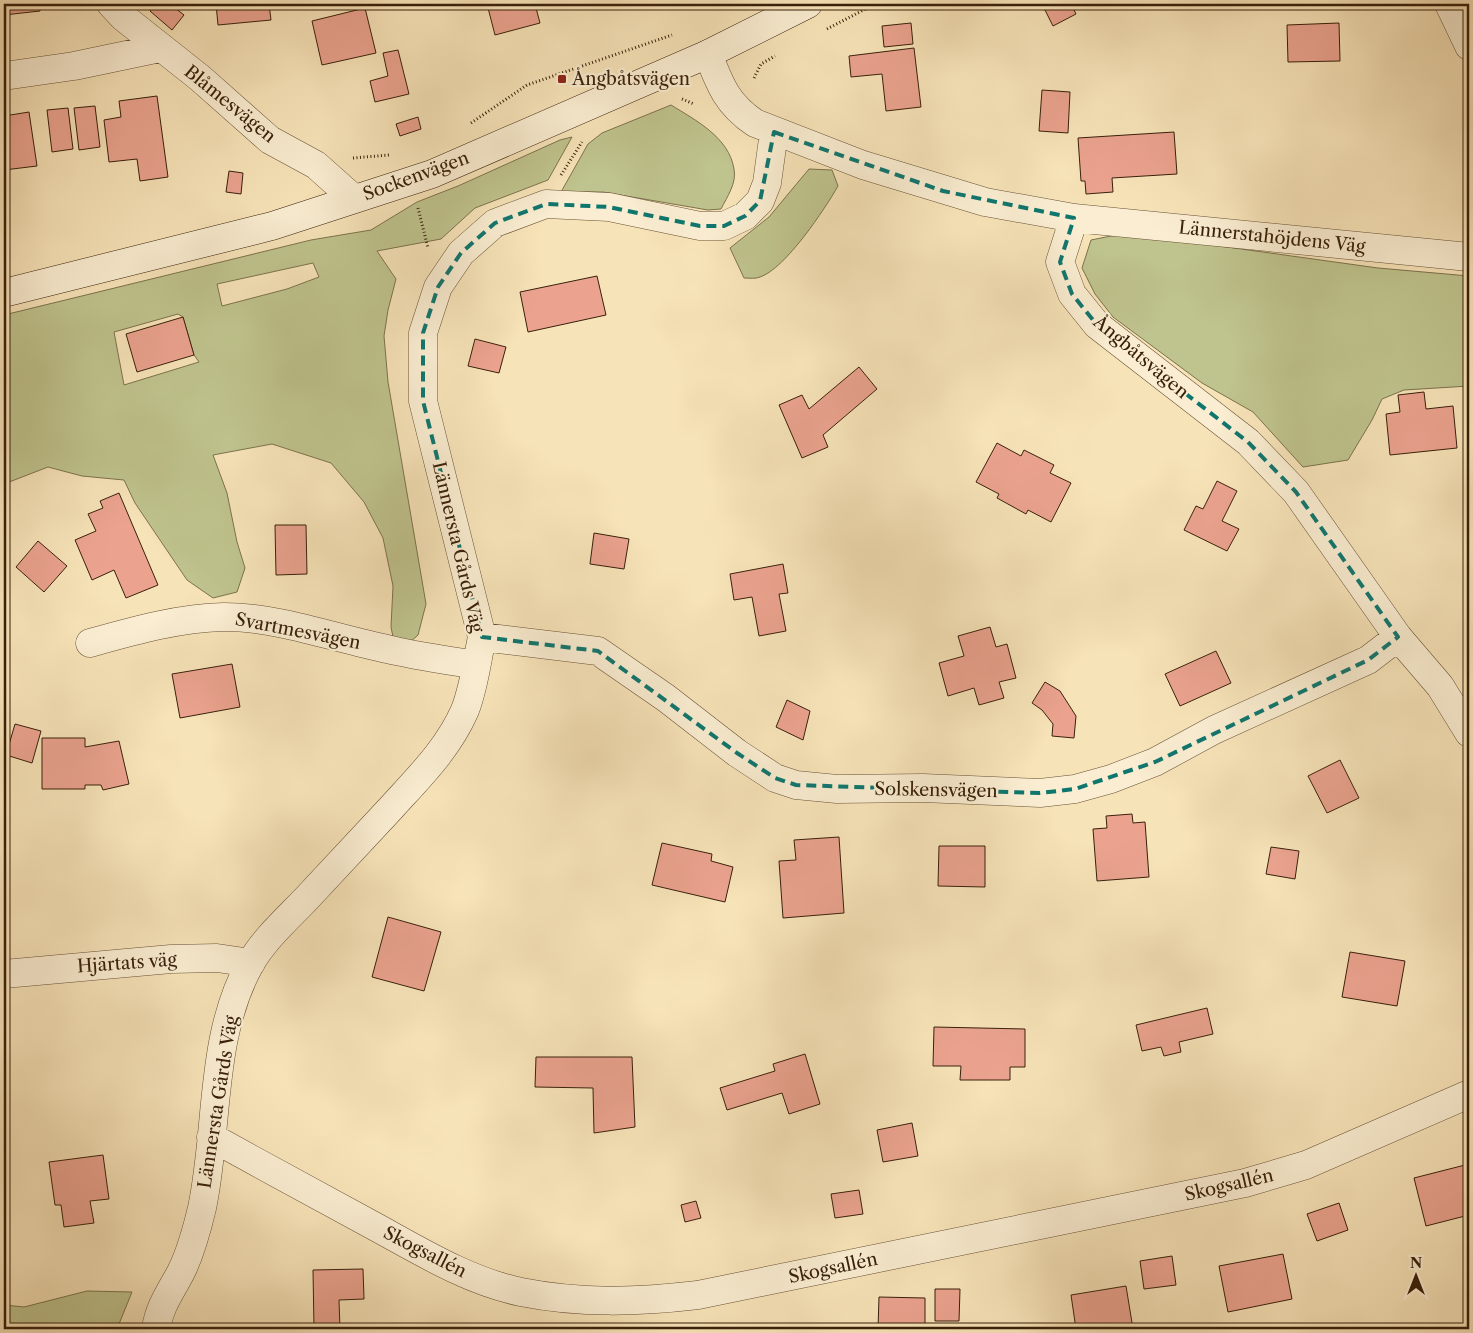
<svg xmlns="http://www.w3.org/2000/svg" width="1473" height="1333" font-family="'Libre Caslon Text',serif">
<rect width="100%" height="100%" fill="#f7e3b8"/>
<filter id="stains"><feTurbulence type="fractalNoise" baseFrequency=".004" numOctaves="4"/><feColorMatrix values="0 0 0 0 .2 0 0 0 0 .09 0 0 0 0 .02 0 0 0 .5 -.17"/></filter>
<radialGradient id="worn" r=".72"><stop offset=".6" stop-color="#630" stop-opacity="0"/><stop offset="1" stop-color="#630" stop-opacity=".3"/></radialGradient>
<path fill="#bfc38d" stroke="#7c724c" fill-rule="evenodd" d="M 671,105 C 695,120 729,137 734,169 C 737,183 727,197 721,209 L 708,210 L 603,192 L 561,192 L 588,144 L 602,133 Z
M 572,137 L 548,180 L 475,208 L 441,239 L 377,251 L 396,279 L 388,310 L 384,336 L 388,382 L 426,604 L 418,635 L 408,644 L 393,637 L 391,627 L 393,586 L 383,538 L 364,502 L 331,463 L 272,444 L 213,455 L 227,493 L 237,542 L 245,568 L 237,592 L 213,598 L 187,580 L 135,503 L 124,480 L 82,476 L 48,467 L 4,484 L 4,315 L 311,240 L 371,230 L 417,202 L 458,186 L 560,140 ZM 313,263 L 319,277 L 287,289 L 222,306 L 217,284 ZM 178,314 L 183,317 L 194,355 L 199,362 L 124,385 L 114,332 Z
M 809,169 L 832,170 L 838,186 C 825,209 785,269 760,277 C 756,279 749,278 744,278 L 730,248 L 769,217 Z
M 1126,233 L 1378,268 L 1469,276 L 1469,386 L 1404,390 L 1382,399 L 1372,420 L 1348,460 L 1303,467 L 1253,412 L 1202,383 L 1113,317 L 1095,294 L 1082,268 L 1091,240 Z
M 87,1291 L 132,1292 L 117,1329 L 4,1329 L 4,1305 L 24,1307 Z"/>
<path fill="#eba38f" stroke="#39200b" d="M 4,4 L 40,4 L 40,11 L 4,15 Z
M 156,4 L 170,4 L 184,15 L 172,30 L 150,11 Z
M 216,4 L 269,4 L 271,20 L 218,25 Z
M 487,4 L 535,4 L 540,23 L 495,35 Z
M 1042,4 L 1071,4 L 1076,14 L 1053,26 Z
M 365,8 L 376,53 L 322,65 L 312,21 Z
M 911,23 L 913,44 L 884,47 L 882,26 Z
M 1339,23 L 1340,61 L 1288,62 L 1287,25 Z
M 914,48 L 921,107 L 886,111 L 882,74 L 851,77 L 849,56 Z
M 398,50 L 409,94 L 375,102 L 370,81 L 388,76 L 383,53 Z
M 1042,90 L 1070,92 L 1068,133 L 1039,131 Z
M 157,96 L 168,177 L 140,181 L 137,159 L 109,162 L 104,120 L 121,117 L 119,101 Z
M 95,106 L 100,147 L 79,150 L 74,108 Z
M 68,108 L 73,149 L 52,152 L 47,110 Z
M 29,112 L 37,166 L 4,170 L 4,116 Z
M 418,117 L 421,129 L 400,136 L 396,124 Z
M 1174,132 L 1177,174 L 1112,178 L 1113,192 L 1086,194 L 1085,181 L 1081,181 L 1078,138 Z
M 229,171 L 243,173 L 241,194 L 226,192 Z
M 597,276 L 606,315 L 528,332 L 520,292 Z
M 183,317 L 194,355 L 137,372 L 126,334 Z
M 475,339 L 506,347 L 499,373 L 468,366 Z
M 859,367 L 877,389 L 823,435 L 828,447 L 802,458 L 779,405 L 802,395 L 809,409 Z
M 1424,392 L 1426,409 L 1453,406 L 1457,448 L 1390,455 L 1386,414 L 1400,412 L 1398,395 Z
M 997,443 L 1021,456 L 1024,450 L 1054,465 L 1050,473 L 1071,483 L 1051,522 L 1028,510 L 1026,514 L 997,498 L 999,494 L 976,482 Z
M 1217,481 L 1237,491 L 1222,521 L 1239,529 L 1227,551 L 1184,530 L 1196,506 L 1203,509 Z
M 119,493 L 158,585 L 126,598 L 114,570 L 92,580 L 75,540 L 96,531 L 88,514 L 103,508 L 100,501 Z
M 275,525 L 306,525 L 307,574 L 276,575 Z
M 594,533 L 629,539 L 624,569 L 590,564 Z
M 38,541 L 67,566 L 44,592 L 16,567 Z
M 783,564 L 788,593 L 779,594 L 786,631 L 759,636 L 752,597 L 734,600 L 730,574 Z
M 990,627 L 996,647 L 1007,644 L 1016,678 L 999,682 L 1004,698 L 979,705 L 974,688 L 948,696 L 939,663 L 964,656 L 958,636 Z
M 1216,651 L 1231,683 L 1180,706 L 1165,674 Z
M 232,664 L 240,707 L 180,718 L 172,674 Z
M 1045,682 L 1060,691 L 1076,716 L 1074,738 L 1052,736 L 1053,724 L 1042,710 L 1032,703 Z
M 787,700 L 810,711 L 803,740 L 776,727 Z
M 15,724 L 41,731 L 32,763 L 6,755 Z
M 42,738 L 85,738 L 85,747 L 119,741 L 129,784 L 103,790 L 101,785 L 85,785 L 85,789 L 42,789 Z
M 1340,760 L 1359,798 L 1327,813 L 1308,776 Z
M 1132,814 L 1133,823 L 1145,822 L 1149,877 L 1097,881 L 1093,829 L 1107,828 L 1106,816 Z
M 839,837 L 844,913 L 783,918 L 779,861 L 796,860 L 794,840 Z
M 662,843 L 712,854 L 711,861 L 733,867 L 725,902 L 652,885 Z
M 939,846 L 985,846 L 985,887 L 938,886 Z
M 1271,847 L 1299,851 L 1295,879 L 1266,874 Z
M 388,917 L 441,932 L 424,991 L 372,977 Z
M 1350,952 L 1405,961 L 1397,1006 L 1342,997 Z
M 1207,1008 L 1213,1034 L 1179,1042 L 1181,1052 L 1164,1056 L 1161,1047 L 1142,1051 L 1136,1025 Z
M 934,1027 L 1025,1029 L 1025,1067 L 1010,1067 L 1010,1080 L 960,1080 L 961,1066 L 933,1066 Z
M 805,1054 L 820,1104 L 789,1114 L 782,1093 L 727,1110 L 720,1088 L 775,1071 L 773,1064 Z
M 536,1057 L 632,1057 L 635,1127 L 594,1133 L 593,1088 L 535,1087 Z
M 912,1123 L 918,1156 L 883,1162 L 877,1130 Z
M 103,1155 L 109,1199 L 90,1201 L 94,1223 L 64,1227 L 61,1205 L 55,1205 L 49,1162 Z
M 1469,1164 L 1469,1215 L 1426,1226 L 1414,1178 Z
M 859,1190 L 863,1214 L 835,1218 L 831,1194 Z
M 696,1201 L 701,1218 L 685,1222 L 681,1205 Z
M 1339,1203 L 1348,1230 L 1317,1241 L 1307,1214 Z
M 1283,1254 L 1292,1299 L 1228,1312 L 1219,1266 Z
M 1172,1256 L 1176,1285 L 1144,1289 L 1140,1261 Z
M 363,1269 L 364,1299 L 339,1300 L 340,1329 L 314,1329 L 313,1270 Z
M 1126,1286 L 1133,1329 L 1076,1329 L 1071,1295 Z
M 935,1289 L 960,1289 L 959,1321 L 935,1321 Z
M 879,1297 L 925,1298 L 925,1329 L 878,1329 Z"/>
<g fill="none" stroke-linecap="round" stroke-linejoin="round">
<g stroke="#685136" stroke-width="29">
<path id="street" d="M 111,4 L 123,17 L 200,78 L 270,140 L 316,165 L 353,198
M 1449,4 L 1469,46
M 708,54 C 720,85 727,104 755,123 L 863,165 L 985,202 L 1074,218 L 1469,257
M 4,76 L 74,66 L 160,48
M 1074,218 L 1060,262 L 1072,294 L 1097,325 L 1248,442 L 1296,492 L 1398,637 L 1440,686 L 1469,733
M 482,637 L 598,651 L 666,698 L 737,753 L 775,778 L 796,785 L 837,789 L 923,788 L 1040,793 L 1075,789 L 1111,779 L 1155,762 L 1214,730 L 1368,660 L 1398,637
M 90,643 C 133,631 178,618 224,617 C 278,617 334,638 387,649 C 416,656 446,660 476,665
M 4,974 L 171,959 L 217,958 L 251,963
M 211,1137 C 265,1167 319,1196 374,1226 C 420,1251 468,1281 521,1292 C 581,1304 638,1302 698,1295 L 1245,1183 L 1306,1165 L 1469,1094
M 156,1329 C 159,1307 171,1291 181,1272 C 191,1252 197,1229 202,1208 C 219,1127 209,1038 250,964 C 264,939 288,918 307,898 C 335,868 363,838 391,808 C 419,777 448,749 465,710 C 474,687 477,661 482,637 L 423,401 L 423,333 L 438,287 L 461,253 L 495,223 L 546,204 L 609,207 L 700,226 L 724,226 L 745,216 L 760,201 L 767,183 L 774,132"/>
</g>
<g stroke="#39200b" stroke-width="29">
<path id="secondary" d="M 4,293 L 272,226 L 432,174 L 708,54 L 808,4"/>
</g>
<path stroke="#39200b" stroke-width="3" stroke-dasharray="1 2.5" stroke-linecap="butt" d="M 827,29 L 875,4
M 754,78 L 761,64 L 775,56
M 682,99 L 694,104
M 471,123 L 527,85 L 672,35
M 353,158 L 389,155
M 561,175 L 582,142
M 418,208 L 428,248"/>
<use href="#street" stroke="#faedd1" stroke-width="28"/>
<use href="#secondary" stroke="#faedd1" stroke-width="28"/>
</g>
<path fill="none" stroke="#0f766e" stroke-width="4" stroke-dasharray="10 6" stroke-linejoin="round" d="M 774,132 L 943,191 L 1074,218 L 1060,262 L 1072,294 L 1097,325 L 1248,442 L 1296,492 L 1398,637 L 1368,660 L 1155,762 L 1075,789 L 1040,793 L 796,785 L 775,778 L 737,753 L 598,651 L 482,637 L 423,401 L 423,333 L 438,287 L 461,253 L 495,223 L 546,204 L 609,207 L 700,226 L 724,226 L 745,216 L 760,201 Z"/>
<rect fill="#8f2418" stroke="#faedd1" stroke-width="2" x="557" y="74" width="10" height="10" rx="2.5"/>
<g text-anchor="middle" stroke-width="4.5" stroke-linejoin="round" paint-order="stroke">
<g font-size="18" fill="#39200b" stroke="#faedd1" text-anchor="start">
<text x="572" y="85">Ångbåtsvägen</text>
</g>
<g font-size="18" fill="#39200b" stroke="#faedd1">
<text transform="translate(230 104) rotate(39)" y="6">Blåmesvägen</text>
<text transform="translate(416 176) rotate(-20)" y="6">Sockenvägen</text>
<text transform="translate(1272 237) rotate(6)" y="6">Lännerstahöjdens Väg</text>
<text transform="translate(1141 357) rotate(40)" y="6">Ångbåtsvägen</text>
<text transform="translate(458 547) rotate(77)" y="6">Lännersta Gårds Väg</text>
<text transform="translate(298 631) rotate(11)" y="6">Svartmesvägen</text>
<text transform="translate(936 790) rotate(1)" y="6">Solskensvägen</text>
<text transform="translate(127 963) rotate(-4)" y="6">Hjärtats väg</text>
<text transform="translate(218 1102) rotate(-81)" y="6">Lännersta Gårds Väg</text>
<text transform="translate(1229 1185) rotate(-13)" y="6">Skogsallén</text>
<text transform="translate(425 1252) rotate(27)" y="6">Skogsallén</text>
<text transform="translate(833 1268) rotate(-12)" y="6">Skogsallén</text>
</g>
</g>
<rect width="1473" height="1333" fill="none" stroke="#f7e3b8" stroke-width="20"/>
<rect x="5" y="5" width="1463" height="1323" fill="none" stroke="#39200b" stroke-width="2.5"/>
<rect x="10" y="10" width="1453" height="1313" fill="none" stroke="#39200b"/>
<g transform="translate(1416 1276)" stroke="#faedd1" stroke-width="4" paint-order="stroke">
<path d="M0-4L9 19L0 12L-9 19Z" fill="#39200b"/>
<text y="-8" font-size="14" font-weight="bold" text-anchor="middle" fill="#39200b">N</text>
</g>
<rect width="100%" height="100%" filter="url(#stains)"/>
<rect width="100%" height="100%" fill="url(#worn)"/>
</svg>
